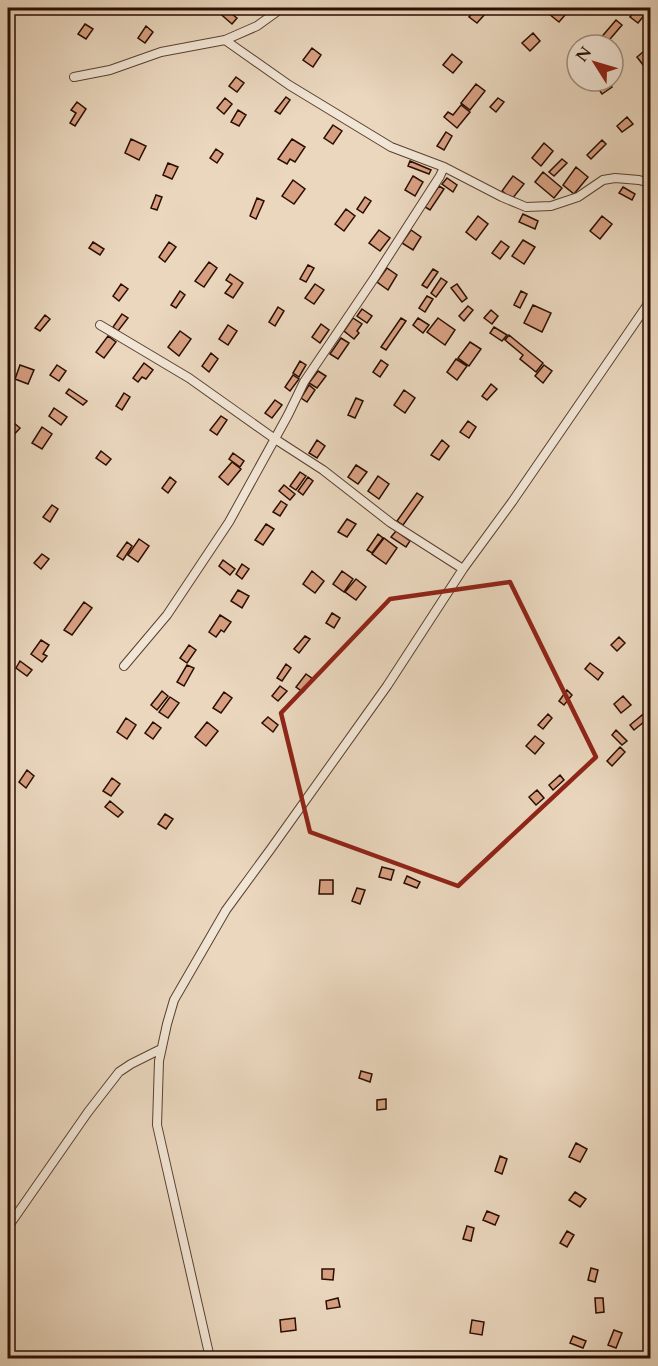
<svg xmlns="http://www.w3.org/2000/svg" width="658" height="1366" font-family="Cardo,serif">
<rect width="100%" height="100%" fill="#ead7be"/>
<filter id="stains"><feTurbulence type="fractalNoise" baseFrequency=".00333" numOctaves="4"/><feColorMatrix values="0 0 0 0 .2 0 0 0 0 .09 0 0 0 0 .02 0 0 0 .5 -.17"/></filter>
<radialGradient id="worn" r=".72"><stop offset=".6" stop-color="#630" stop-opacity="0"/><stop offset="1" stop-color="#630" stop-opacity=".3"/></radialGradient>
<path fill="#d7a082" stroke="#2a0d01" stroke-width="1.5" d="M 218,8 L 224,8 L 237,18 L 232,24 L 216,10 Z
M 477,8 L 485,14 L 477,23 L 469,17 Z
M 554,8 L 571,8 L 559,22 L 549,14 Z
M 638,8 L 650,8 L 638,23 L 630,17 Z
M 616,20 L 622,25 L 605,45 L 599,40 Z
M 85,24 L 93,29 L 86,39 L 78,34 Z
M 146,26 L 153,32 L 145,43 L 138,38 Z
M 533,33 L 540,41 L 530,51 L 522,43 Z
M 650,46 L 650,74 L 637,57 Z
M 312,48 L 321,55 L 313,67 L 303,60 Z
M 452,54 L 462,62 L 453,73 L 443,65 Z
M 236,77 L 244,83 L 237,92 L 229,86 Z
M 601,81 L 608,81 L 612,87 L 602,94 L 596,85 Z
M 476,84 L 485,91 L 470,110 L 461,103 Z
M 286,97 L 290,100 L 280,114 L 275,111 Z
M 225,98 L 232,104 L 224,114 L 217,108 Z
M 498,98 L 504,102 L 496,112 L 490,107 Z
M 77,102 L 86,109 L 75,126 L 70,123 L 76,113 L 71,110 Z
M 461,105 L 470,112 L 457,128 L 444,117 L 448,112 L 453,115 Z
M 238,110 L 246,115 L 239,126 L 231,122 Z
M 627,117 L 633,124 L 622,132 L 617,126 Z
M 333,125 L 342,131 L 333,144 L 324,138 Z
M 446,132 L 452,136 L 444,150 L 437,146 Z
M 131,139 L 146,146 L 139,160 L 125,153 Z
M 292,139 L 305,147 L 295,162 L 290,159 L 287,164 L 278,159 Z
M 602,140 L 606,144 L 591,159 L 587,155 Z
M 544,143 L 553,151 L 541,166 L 532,158 Z
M 216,149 L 223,154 L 217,163 L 210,158 Z
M 562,159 L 567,163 L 554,176 L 549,172 Z
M 410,161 L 431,170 L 429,174 L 408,166 Z
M 168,163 L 178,167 L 172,179 L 163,175 Z
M 576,167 L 588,177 L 574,194 L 563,185 Z
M 543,172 L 562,188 L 554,198 L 535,182 Z
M 413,176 L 423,182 L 415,196 L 405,190 Z
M 513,176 L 524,184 L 512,199 L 502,191 Z
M 447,178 L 457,185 L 453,192 L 442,184 Z
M 293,180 L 305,189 L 294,204 L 282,196 Z
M 439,186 L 444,189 L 430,210 L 425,207 Z
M 623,187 L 635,194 L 632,200 L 619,193 Z
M 156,195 L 162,197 L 157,210 L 151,208 Z
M 365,197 L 371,201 L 363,213 L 357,209 Z
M 257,198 L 264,201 L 256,219 L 250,216 Z
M 346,209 L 355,216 L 344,231 L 335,224 Z
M 523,214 L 538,221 L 535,229 L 519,222 Z
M 478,216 L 488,224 L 476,240 L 466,232 Z
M 602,216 L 612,224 L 600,239 L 590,231 Z
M 379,230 L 390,238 L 380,251 L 369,243 Z
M 411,230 L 421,237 L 413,250 L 402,243 Z
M 523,240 L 535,247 L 524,264 L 512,256 Z
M 501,241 L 509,247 L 500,259 L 492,253 Z
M 93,242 L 104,249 L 100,255 L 89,248 Z
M 169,242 L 176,247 L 165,262 L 159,257 Z
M 209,262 L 217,268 L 204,287 L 195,281 Z
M 308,265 L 314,268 L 306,282 L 300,279 Z
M 387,268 L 397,275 L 388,290 L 377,282 Z
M 433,269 L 438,272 L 427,288 L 422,285 Z
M 230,274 L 243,283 L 233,298 L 225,293 L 232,284 L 226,280 Z
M 441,278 L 447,282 L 436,297 L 431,293 Z
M 121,284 L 128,289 L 119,301 L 113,296 Z
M 315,284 L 324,290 L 314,304 L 305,298 Z
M 457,284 L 467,298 L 462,302 L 451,288 Z
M 180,291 L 185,295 L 176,308 L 171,305 Z
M 521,291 L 527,294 L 520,308 L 514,305 Z
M 427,296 L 433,299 L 425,312 L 419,308 Z
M 533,305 L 551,313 L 542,332 L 524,323 Z
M 468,306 L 473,310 L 464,321 L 459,316 Z
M 278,307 L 284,311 L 275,326 L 269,322 Z
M 362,309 L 372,316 L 367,323 L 357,316 Z
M 491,310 L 498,316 L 492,324 L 484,318 Z
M 122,314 L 128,318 L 118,331 L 113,327 Z
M 45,315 L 50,319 L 40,331 L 35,328 Z
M 353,318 L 362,324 L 357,331 L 359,333 L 354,339 L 344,331 Z
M 401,318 L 406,321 L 386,350 L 381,347 Z
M 418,318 L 429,325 L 423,333 L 413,325 Z
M 438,318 L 455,330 L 445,345 L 427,332 Z
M 321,324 L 329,330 L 320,343 L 312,337 Z
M 228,325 L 237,331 L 228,345 L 219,339 Z
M 494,327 L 507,335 L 502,341 L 490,333 Z
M 180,331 L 191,339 L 179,356 L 168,347 Z
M 509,335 L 543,363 L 536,372 L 520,359 L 523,355 L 505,340 Z
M 108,336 L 116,342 L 104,358 L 96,352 Z
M 341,338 L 349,343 L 338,359 L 330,354 Z
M 470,342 L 481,349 L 469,366 L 458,358 Z
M 211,353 L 218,359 L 209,372 L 202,366 Z
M 456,359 L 467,366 L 457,380 L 447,372 Z
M 381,360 L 388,365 L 380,377 L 373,372 Z
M 300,361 L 306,365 L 299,377 L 293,373 Z
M 144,363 L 153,370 L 146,379 L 142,377 L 138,382 L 133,378 Z
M 20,365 L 34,370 L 28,384 L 15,379 Z
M 57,365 L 66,371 L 59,381 L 50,375 Z
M 544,365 L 552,371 L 543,383 L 535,376 Z
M 318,371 L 326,376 L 317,388 L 309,383 Z
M 293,375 L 299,379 L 290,391 L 285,387 Z
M 491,384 L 497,389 L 487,400 L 482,396 Z
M 309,385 L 315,390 L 307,402 L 301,398 Z
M 69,389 L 87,401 L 83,405 L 66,393 Z
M 404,390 L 415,398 L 405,413 L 394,405 Z
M 124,393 L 130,397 L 122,410 L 116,406 Z
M 356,398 L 363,401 L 355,418 L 348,415 Z
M 275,400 L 282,405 L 272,418 L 265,413 Z
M 54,408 L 67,417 L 61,425 L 49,416 Z
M 221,416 L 227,420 L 217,435 L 210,430 Z
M 468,421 L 476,427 L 469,438 L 460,432 Z
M 14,423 L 20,428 L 11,438 L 8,435 L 8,431 Z
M 42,427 L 52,434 L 42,449 L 32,443 Z
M 317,440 L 325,446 L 317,458 L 309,453 Z
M 442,440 L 449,446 L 439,460 L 431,455 Z
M 101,451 L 111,459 L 106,465 L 96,458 Z
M 233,453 L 244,461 L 240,467 L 229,459 Z
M 232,462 L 241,469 L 228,485 L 219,477 Z
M 356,465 L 367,472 L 358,484 L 348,477 Z
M 300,472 L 306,476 L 296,490 L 290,486 Z
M 378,476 L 389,484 L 379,499 L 368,491 Z
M 170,477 L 176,482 L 168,493 L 162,488 Z
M 308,477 L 313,481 L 303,495 L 298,491 Z
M 284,485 L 295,494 L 290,500 L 279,491 Z
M 417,493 L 423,497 L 403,525 L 397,521 Z
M 281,501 L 287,505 L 280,516 L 273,512 Z
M 52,505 L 58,509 L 50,522 L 43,517 Z
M 347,519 L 356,524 L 347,537 L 338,532 Z
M 266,524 L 274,529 L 263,545 L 255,540 Z
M 396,531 L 410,541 L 406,547 L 391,537 Z
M 378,534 L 383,538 L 372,553 L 367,550 Z
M 384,538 L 397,548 L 386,564 L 372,554 Z
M 139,539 L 149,546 L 138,562 L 128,555 Z
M 127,542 L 132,546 L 123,560 L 117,556 Z
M 42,554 L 49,559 L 41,569 L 34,563 Z
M 223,560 L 235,569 L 230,575 L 219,566 Z
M 242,564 L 249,569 L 242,579 L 236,574 Z
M 312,571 L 324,581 L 315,593 L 303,584 Z
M 342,571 L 353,579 L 344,592 L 333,584 Z
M 356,579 L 366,587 L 356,600 L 345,592 Z
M 238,590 L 249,596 L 242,608 L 231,601 Z
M 84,602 L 92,608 L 72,635 L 64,630 Z
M 332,613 L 340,618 L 334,628 L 326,623 Z
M 220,615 L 231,622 L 224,632 L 221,630 L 216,637 L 209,632 Z
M 305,636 L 310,639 L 299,653 L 294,649 Z
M 619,637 L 625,643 L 617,651 L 611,645 Z
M 41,640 L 49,645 L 43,654 L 47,656 L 42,662 L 31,654 Z
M 189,645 L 196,650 L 187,663 L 180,658 Z
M 20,661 L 32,670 L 27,676 L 16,668 Z
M 590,663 L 603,673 L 598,680 L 585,669 Z
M 286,664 L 291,668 L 282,681 L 277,678 Z
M 187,665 L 194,668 L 184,686 L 177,682 Z
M 306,674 L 313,679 L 303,692 L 296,687 Z
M 280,686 L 287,691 L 278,701 L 272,696 Z
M 567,690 L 572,695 L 564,705 L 559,701 Z
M 162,691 L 168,696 L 157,710 L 151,705 Z
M 224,692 L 232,698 L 221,713 L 213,708 Z
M 623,696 L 631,705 L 621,713 L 614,704 Z
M 170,697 L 179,703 L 168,718 L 159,712 Z
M 647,711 L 650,717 L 634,730 L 630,725 Z
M 548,714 L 552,718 L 543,729 L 538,725 Z
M 268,717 L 278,725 L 273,732 L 262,723 Z
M 126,718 L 136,725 L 127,739 L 117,732 Z
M 153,722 L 161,728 L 153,739 L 145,733 Z
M 207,722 L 218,731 L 206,746 L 195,737 Z
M 616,730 L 627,741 L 622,745 L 612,735 Z
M 535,736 L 544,743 L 535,754 L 526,746 Z
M 620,747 L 625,752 L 612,766 L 607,761 Z
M 27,770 L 34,776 L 26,788 L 19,782 Z
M 560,775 L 564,780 L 553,790 L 549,785 Z
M 112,778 L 120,784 L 111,796 L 103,791 Z
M 537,790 L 544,798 L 536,805 L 529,797 Z
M 110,801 L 123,812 L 118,817 L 105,807 Z
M 165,814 L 173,819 L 166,829 L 158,824 Z
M 382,867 L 394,870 L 391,880 L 379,877 Z
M 407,876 L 420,882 L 417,888 L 404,883 Z
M 320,880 L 333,880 L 333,894 L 319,894 Z
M 357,888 L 365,890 L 360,904 L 352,901 Z
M 361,1071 L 372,1074 L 370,1082 L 359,1078 Z
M 386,1099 L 386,1109 L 377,1110 L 377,1100 Z
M 576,1143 L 587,1149 L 580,1162 L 569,1157 Z
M 500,1156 L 507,1159 L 502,1174 L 495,1171 Z
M 575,1192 L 586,1199 L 580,1207 L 569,1200 Z
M 487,1211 L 499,1216 L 495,1225 L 483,1220 Z
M 467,1226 L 474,1228 L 471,1241 L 463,1239 Z
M 567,1231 L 574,1235 L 567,1247 L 560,1243 Z
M 591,1268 L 598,1270 L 595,1282 L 588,1280 Z
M 322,1269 L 334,1269 L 333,1280 L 322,1279 Z
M 338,1298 L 340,1307 L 327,1309 L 326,1301 Z
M 595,1298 L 603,1298 L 604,1312 L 596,1313 Z
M 295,1318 L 296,1330 L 281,1332 L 280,1320 Z
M 472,1320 L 484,1322 L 482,1335 L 470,1333 Z
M 614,1330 L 622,1333 L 616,1348 L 608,1345 Z
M 573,1336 L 586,1341 L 583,1348 L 570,1343 Z"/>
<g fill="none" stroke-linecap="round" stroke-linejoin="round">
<g stroke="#5a4030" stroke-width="10">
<path id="street" d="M 225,40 L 289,85 L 391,147 L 444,167
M 74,77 L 110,70 L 161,52 L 225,40 L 257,26 L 282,8
M 100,325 L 189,378 L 275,439 L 323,470 L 391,523 L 463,569
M 124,666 L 167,615 L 229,522 L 288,415 L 304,382 L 375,277 L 440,176 L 444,167 L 502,197 L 526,207 L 551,206 L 578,197 L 603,180 L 615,178 L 639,180 L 650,183
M 8,1227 L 88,1112 L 119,1072 L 131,1064 L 161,1049
M 210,1358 L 157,1125 L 159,1061 L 167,1024 L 174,1000 L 226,910 L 270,850 L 387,686 L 463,569 L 512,502 L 650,301"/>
</g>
<use href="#street" stroke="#f1e5d5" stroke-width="8"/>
</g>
<path fill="none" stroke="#8f2418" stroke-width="4.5" stroke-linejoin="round" d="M 510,582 L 596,757 L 458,886 L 310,832 L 281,713 L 390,599 Z"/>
<rect width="658" height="1366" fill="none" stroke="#ead7be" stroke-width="30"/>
<rect x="9" y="9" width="640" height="1348" fill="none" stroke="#2a0d01" stroke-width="3"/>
<rect x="15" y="15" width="628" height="1336" fill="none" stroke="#2a0d01" stroke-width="1.5"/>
<g transform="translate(595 63) rotate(307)"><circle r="28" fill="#f1e5d5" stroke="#a18f80" stroke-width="1.5"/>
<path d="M0-4.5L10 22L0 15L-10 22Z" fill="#8f2418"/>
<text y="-9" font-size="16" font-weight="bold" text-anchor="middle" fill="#2a0d01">N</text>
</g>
<rect width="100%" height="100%" filter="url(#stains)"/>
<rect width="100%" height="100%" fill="url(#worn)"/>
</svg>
